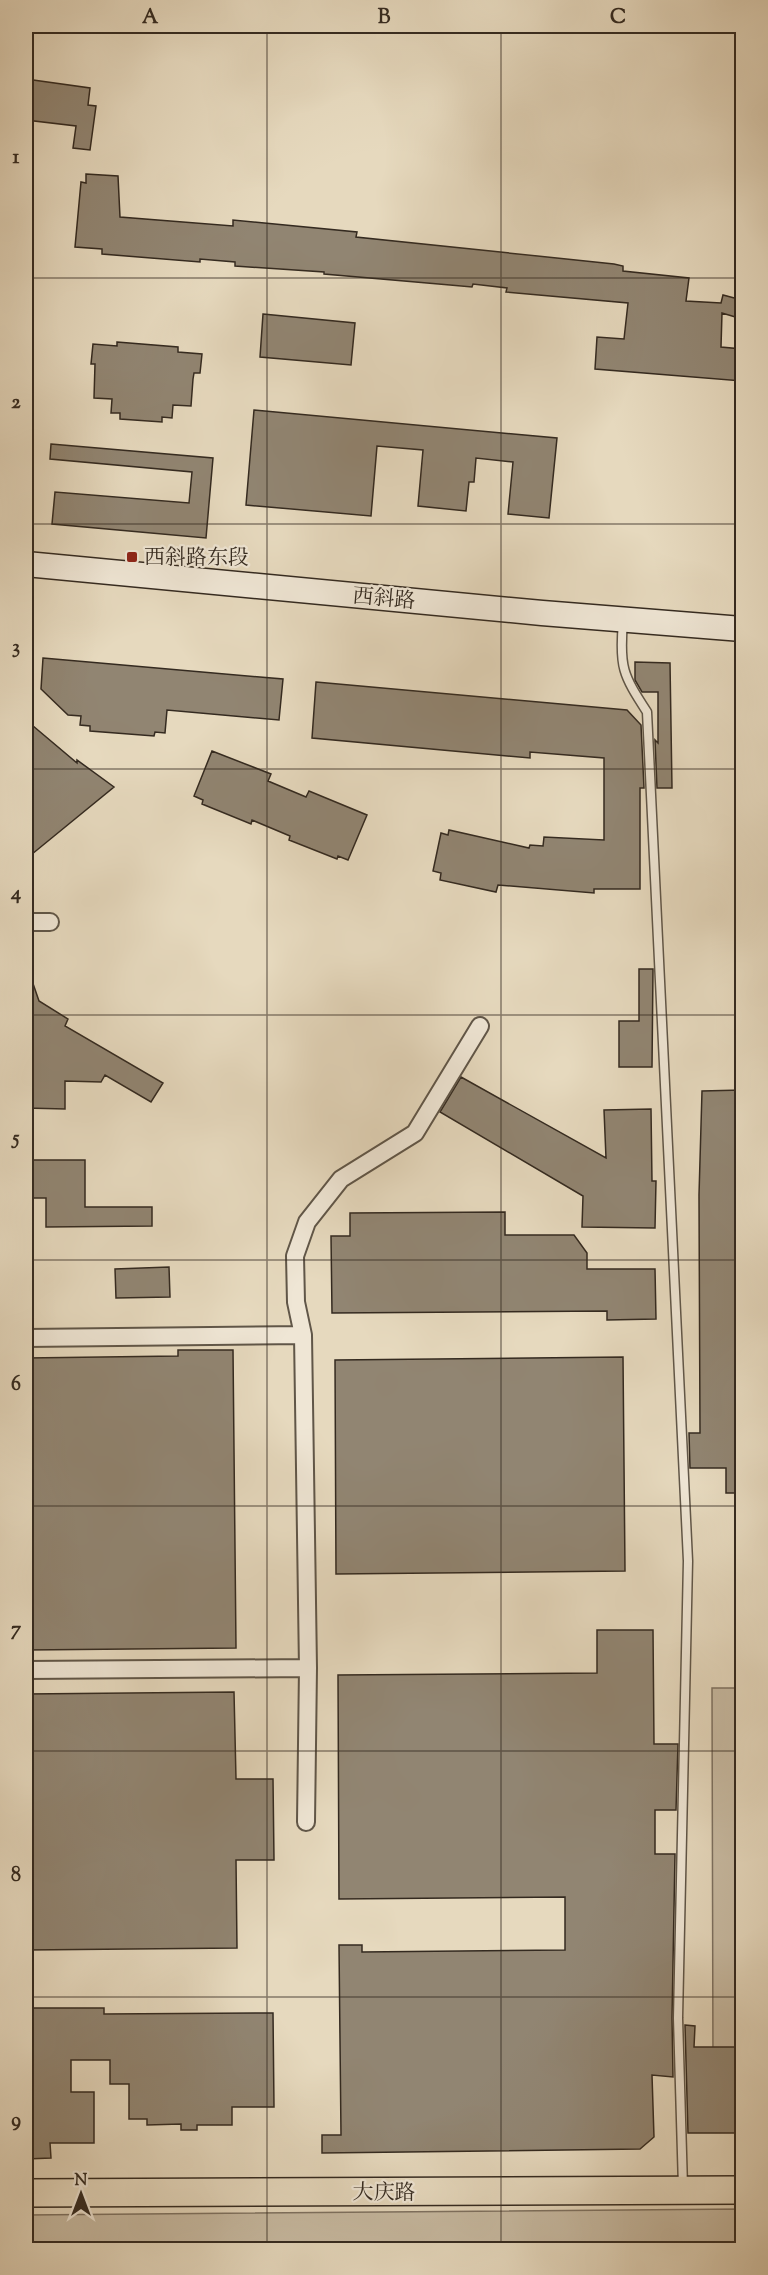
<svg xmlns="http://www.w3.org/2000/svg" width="768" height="2275" font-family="'Sorts Mill Goudy','Noto Serif SC',serif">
<rect width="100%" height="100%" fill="#e6d9be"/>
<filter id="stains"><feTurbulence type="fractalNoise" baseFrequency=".00333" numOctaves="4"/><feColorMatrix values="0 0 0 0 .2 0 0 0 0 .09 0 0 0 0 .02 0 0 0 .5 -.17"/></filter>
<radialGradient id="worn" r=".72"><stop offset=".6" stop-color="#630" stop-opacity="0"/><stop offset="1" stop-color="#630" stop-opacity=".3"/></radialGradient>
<path fill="#c8bba3" stroke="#7e7262" stroke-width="1.5" d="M 712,1688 L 742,1688 L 742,2068 L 713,2068 Z
M 742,2209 L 742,2249 L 26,2249 L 26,2215 Z"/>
<path fill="#918572" stroke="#342a20" stroke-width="1.5" d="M 26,79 L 90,88 L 88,105 L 96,106 L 90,150 L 73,148 L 76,126 L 26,120 Z
M 86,174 L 118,176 L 120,217 L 233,226 L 233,220 L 357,232 L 356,237 L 614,264 L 623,266 L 623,271 L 689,278 L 686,301 L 721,303 L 723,295 L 742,300 L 742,319 L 722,313 L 721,347 L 742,349 L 742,381 L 595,369 L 597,337 L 624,339 L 628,303 L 506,292 L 507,288 L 473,284 L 472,287 L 450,285 L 324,274 L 324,272 L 235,266 L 235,262 L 200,259 L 200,262 L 102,254 L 102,249 L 75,247 L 81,182 L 86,183 Z
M 263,314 L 355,323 L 351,365 L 260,357 Z
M 117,342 L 178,347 L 178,352 L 202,354 L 200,373 L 194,373 L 193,379 L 191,406 L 173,405 L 172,418 L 162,417 L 162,422 L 120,419 L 120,413 L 111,413 L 112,399 L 94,398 L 95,364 L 91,364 L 93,344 L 117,346 Z
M 254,410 L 557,438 L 549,518 L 508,514 L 513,462 L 476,458 L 474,482 L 469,482 L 466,511 L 418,506 L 423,450 L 377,446 L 371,516 L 246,505 Z
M 51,444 L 213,458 L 206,538 L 52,524 L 55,492 L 189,503 L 192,472 L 50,459 Z
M 43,658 L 283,679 L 279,720 L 167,710 L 165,733 L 155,732 L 154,736 L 90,731 L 90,726 L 80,725 L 81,716 L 68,715 L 41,689 Z
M 635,662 L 670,663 L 672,788 L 657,788 L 655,740 L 658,743 L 658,692 L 642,692 L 635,680 Z
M 316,682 L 627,710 L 641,725 L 644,788 L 640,788 L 640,889 L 594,889 L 594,893 L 498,885 L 496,892 L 440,880 L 441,873 L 433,871 L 441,833 L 448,835 L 449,830 L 529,848 L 530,845 L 543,846 L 544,837 L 604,840 L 604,758 L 530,752 L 530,758 L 312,738 Z
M 26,720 L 77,763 L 77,760 L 114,787 L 26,859 Z
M 212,751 L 271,774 L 268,781 L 306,797 L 309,791 L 367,815 L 348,860 L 338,856 L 337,859 L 289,840 L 290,836 L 252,820 L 251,824 L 202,804 L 203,800 L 194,796 Z
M 28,969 L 39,1001 L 68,1019 L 65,1026 L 163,1083 L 151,1102 L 105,1075 L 101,1082 L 65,1081 L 65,1109 L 26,1108 L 26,970 Z
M 639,969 L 653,969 L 652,1067 L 619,1067 L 619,1021 L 639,1021 Z
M 461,1077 L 606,1158 L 604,1110 L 651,1109 L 652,1181 L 656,1181 L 655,1228 L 582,1227 L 583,1196 L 440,1112 Z
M 742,1090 L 742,1493 L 726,1493 L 726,1468 L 690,1468 L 689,1433 L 700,1433 L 699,1195 L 702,1091 Z
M 26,1160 L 85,1160 L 85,1207 L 152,1207 L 152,1226 L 46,1227 L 46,1198 L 26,1198 Z
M 505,1212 L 505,1235 L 574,1235 L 587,1253 L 587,1269 L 655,1269 L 656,1319 L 607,1320 L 607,1311 L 332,1313 L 331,1236 L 350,1236 L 350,1213 Z
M 169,1267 L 170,1297 L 116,1298 L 115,1269 Z
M 178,1350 L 233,1350 L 236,1648 L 26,1650 L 26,1358 L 178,1356 Z
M 623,1357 L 625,1571 L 336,1574 L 335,1360 Z
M 597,1630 L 653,1630 L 654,1744 L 678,1744 L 676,1810 L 655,1810 L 655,1854 L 675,1854 L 672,2018 L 673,2077 L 652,2075 L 654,2137 L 640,2149 L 322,2153 L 322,2135 L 341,2135 L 339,1945 L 362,1945 L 362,1952 L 565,1950 L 565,1897 L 339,1899 L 338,1675 L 597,1673 Z
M 234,1692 L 236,1779 L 273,1779 L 274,1860 L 236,1860 L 237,1948 L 26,1950 L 26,1694 Z
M 26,2008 L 104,2008 L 104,2014 L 273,2013 L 274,2107 L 232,2107 L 232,2125 L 197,2125 L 197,2130 L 181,2130 L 181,2124 L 147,2125 L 147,2119 L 129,2119 L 129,2084 L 110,2084 L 110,2060 L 71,2060 L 71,2092 L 94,2092 L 94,2143 L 50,2143 L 51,2158 L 26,2159 Z
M 685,2025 L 695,2026 L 694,2047 L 740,2047 L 742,2133 L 688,2133 Z"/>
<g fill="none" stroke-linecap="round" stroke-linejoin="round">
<g stroke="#605648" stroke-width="11">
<path id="lane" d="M 623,622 C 619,667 623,675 647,712 L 688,1561 L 678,2018 L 683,2187"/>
</g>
<g stroke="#605648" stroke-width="20">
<path id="street" d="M 26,922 L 50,922
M 26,1338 L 303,1335
M 26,1670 L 308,1668
M 306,1822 L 308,1668 L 303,1335 L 296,1302 L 295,1256 L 307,1222 L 341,1179 L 415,1133 L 480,1026"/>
</g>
<g stroke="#342a20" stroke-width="27">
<path id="secondary" d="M 26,564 L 542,613 L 742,629"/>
</g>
<g stroke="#342a20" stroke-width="30">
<path id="primary" d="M 26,2193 L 742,2190"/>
</g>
<use href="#lane" stroke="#efe6d5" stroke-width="8"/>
<use href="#street" stroke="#efe6d5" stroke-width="16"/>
<use href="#secondary" stroke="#efe6d5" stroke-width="24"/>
<use href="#primary" stroke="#e6d9be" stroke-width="27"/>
</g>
<path fill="none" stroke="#342a20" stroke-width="1.5" stroke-opacity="0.55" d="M 267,26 L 267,2250M 501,26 L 501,2250M 26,278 L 742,278M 26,524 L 742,524M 26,769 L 742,769M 26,1015 L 742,1015M 26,1260 L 742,1260M 26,1506 L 742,1506M 26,1751 L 742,1751M 26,1997 L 742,1997"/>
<rect fill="#8f2418" stroke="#efe6d5" stroke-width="2" x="126" y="551" width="12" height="12" rx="3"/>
<g text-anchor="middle" stroke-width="4.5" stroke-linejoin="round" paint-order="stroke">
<g font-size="21" fill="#342a20" stroke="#efe6d5" text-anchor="start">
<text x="144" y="564">西斜路东段</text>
</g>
<g font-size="21" fill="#342a20" stroke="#efe6d5">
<text transform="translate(384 598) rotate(5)" y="7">西斜路</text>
<text x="384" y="2199">大庆路</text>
</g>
</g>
<rect width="768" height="2275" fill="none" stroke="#e6d9be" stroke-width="66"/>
<g transform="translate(81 2194)" stroke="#efe6d5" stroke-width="4.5" paint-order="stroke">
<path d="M0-4.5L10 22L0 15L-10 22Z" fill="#342a20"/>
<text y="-9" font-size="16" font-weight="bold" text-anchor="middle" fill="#342a20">N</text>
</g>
<rect x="33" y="33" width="702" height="2209" fill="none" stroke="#342a20" stroke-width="2"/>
<g font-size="20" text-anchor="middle" font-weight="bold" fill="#342a20">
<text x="150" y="23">A</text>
<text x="384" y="23">B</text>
<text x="618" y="23">C</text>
<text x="16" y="163">1</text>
<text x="16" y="408">2</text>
<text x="16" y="653">3</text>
<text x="16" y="899">4</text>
<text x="16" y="1144">5</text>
<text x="16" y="1390">6</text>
<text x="16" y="1635">7</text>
<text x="16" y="1881">8</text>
<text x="16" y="2126">9</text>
</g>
<rect width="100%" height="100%" filter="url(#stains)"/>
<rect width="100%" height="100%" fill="url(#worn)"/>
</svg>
